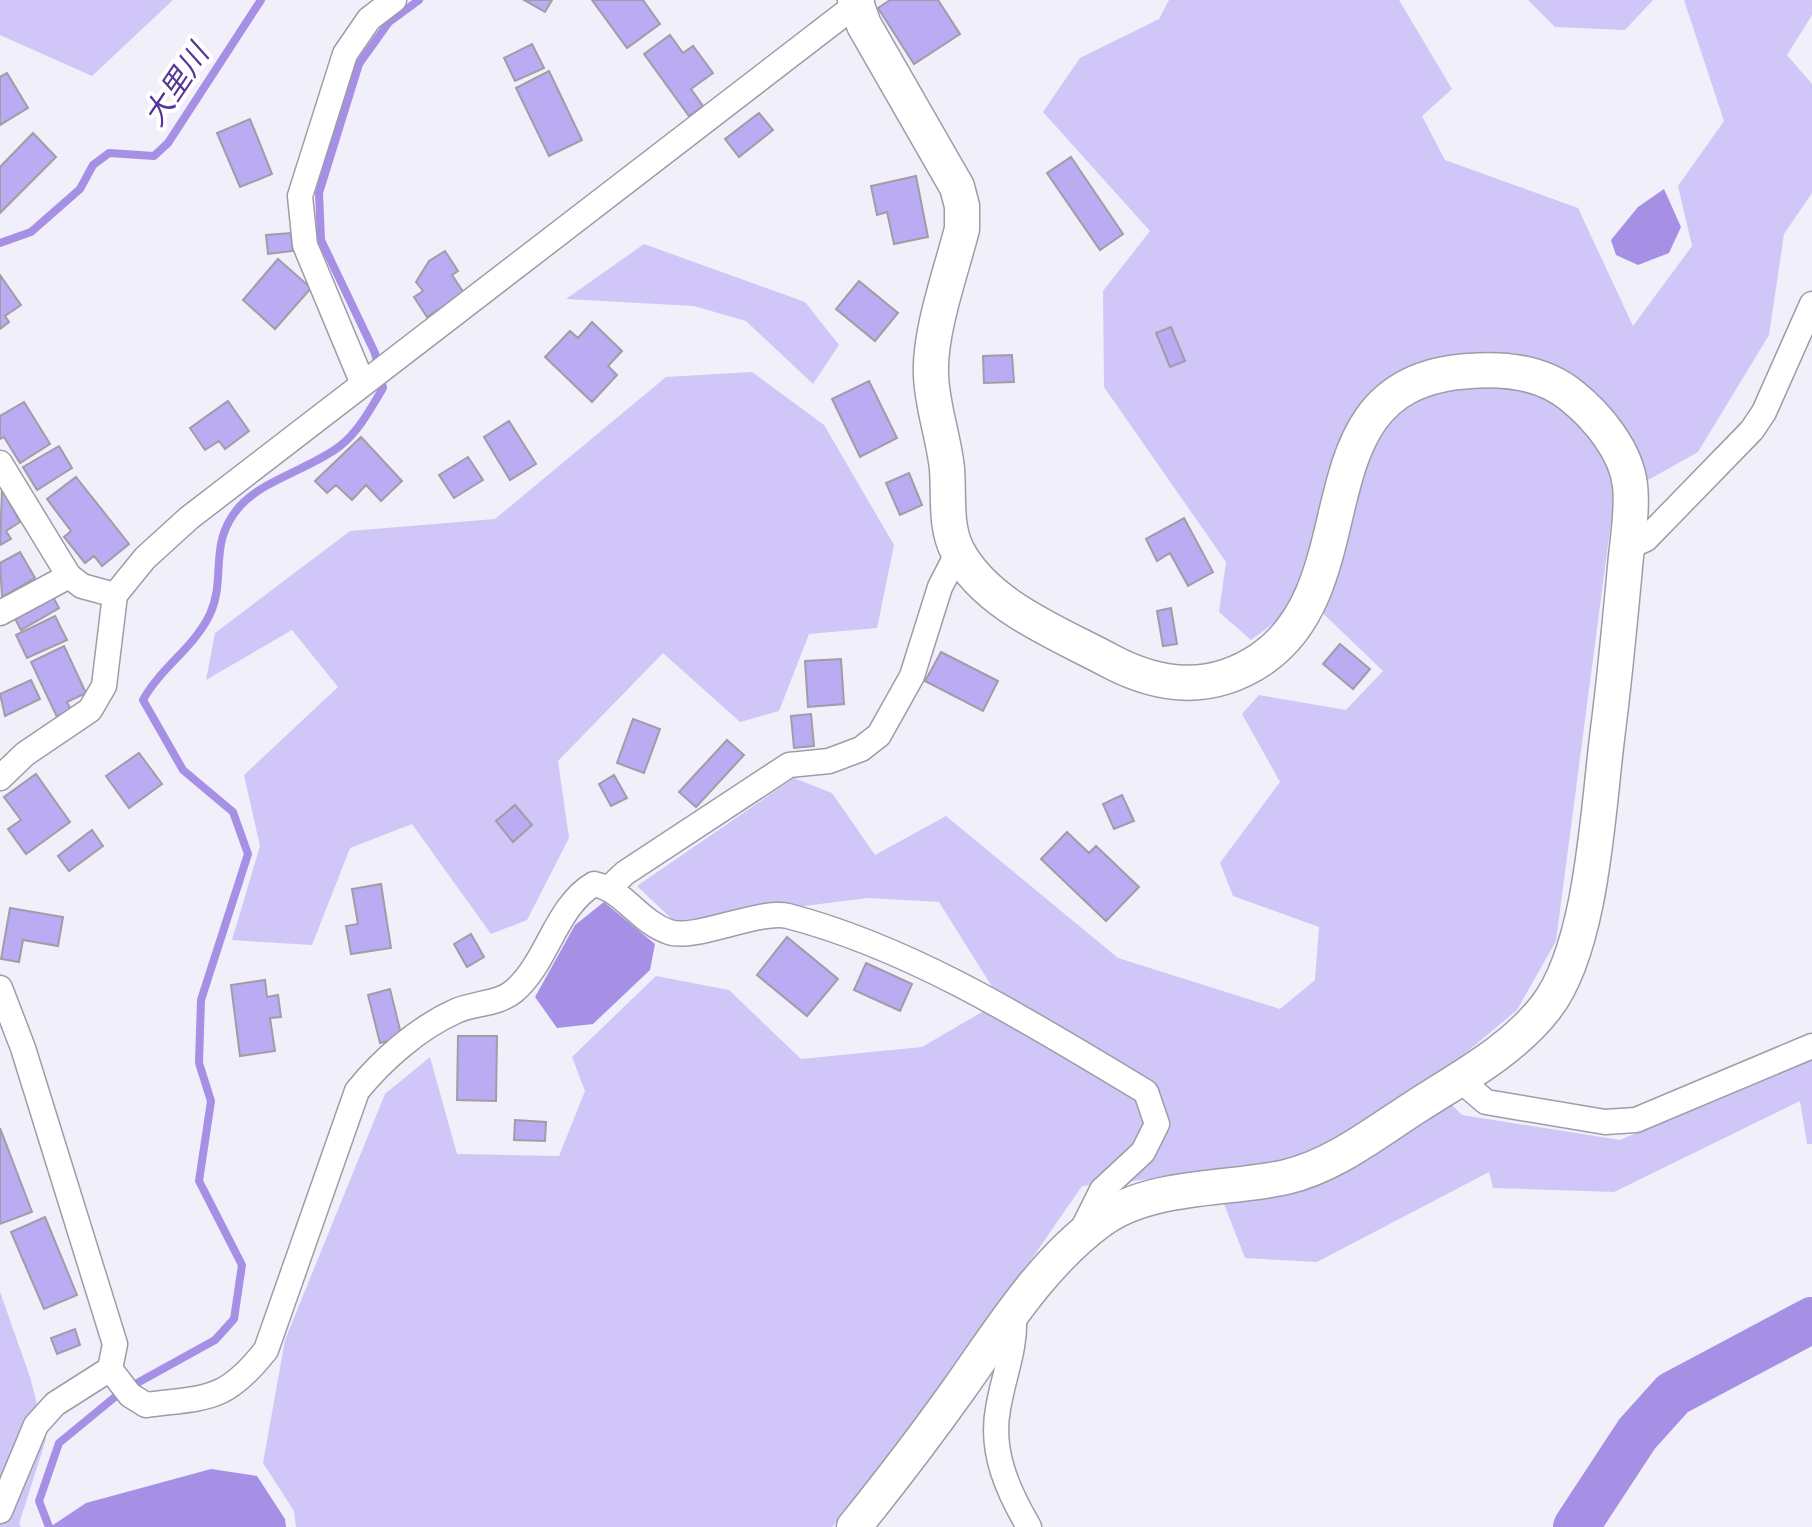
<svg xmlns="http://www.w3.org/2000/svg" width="1812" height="1527" font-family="'Varela Round','Noto Sans JP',sans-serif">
<rect width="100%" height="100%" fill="#f1effa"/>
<path fill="#d0c6f8" d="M 0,0 L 173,0 L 92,76 L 0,35 Z
M 1169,0 L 1399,0 L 1452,89 L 1422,116 L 1445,160 L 1578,208 L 1633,326 L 1692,246 L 1678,186 L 1724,121 L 1684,0 L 1812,0 L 1812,15 L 1787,55 L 1812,84 L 1812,193 L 1784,234 L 1769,335 L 1698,452 L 1614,499 L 1556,941 L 1517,1010 L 1430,1083 L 1462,1115 L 1620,1140 L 1812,1057 L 1812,1144 L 1807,1144 L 1800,1101 L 1614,1192 L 1493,1188 L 1489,1172 L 1317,1262 L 1245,1258 L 1212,1173 L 1082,1186 L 934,1400 L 832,1527 L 296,1527 L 294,1511 L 263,1463 L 285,1340 L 385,1094 L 430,1057 L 457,1154 L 559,1156 L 585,1091 L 572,1057 L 656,976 L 729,990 L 801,1059 L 922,1047 L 1001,1001 L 939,902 L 868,898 L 675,922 L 637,886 L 794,778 L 832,793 L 875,855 L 946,816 L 1118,958 L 1280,1009 L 1315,980 L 1319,927 L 1233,896 L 1220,863 L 1280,782 L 1242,714 L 1259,695 L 1346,710 L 1383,671 L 1307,598 L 1251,640 L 1219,612 L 1226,562 L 1104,387 L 1103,291 L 1150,231 L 1043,112 L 1080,58 L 1159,19 Z
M 1528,0 L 1653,0 L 1625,30 L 1555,27 Z
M 644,244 L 805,302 L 839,345 L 813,384 L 746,321 L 694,306 L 566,299 Z
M 752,372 L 824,425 L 894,545 L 877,628 L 809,634 L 779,711 L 740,722 L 663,653 L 558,761 L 569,838 L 527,920 L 491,934 L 412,824 L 350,848 L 312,945 L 232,940 L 260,846 L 244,775 L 338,687 L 292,630 L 206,680 L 215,633 L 350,531 L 495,519 L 666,377 Z
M 0,1292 L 30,1377 L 46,1439 L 19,1524 L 21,1527 L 0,1527 Z"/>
<path fill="#a590e6" d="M 1664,189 L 1681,227 L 1669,253 L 1638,265 L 1616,255 L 1611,240 L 1638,207 Z
M 604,902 L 655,944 L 650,970 L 593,1024 L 557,1028 L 535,997 L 575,925 Z
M 211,1469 L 257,1476 L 285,1519 L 286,1527 L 50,1527 L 86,1503 Z"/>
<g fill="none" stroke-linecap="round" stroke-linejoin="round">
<path stroke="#a590e6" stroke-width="8" d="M 0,243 L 31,232 L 80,189 L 93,165 L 109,153 L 154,156 L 168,143 L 261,0
M 49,1527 L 39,1501 L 59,1443 L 121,1392 L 215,1340 L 234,1319 L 242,1265 L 199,1181 L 211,1101 L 199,1063 L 201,1000 L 248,854 L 233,812 L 183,770 L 143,700 C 161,667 194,648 210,614 C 227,577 207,543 240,506 C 263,480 312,468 340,446 C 359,431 371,408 383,388 L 375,353 L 321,240 L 319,193 L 359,64 L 389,22 L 419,0"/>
<path stroke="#a590e6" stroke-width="46" d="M 1576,1527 L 1637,1434 L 1673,1394 L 1812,1320"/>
</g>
<path fill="#bbabf2" stroke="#9f9da7" stroke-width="2" d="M 524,0 L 552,0 L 545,12 Z
M 592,0 L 643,0 L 660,24 L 627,48 Z
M 890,0 L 938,0 L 960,34 L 914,64 L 878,8 Z
M 670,35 L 683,53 L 693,46 L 713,73 L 691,89 L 703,106 L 689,116 L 644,54 Z
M 532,44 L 544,68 L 515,81 L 504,58 Z
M 549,71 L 582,140 L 549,156 L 516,88 Z
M 7,73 L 28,108 L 0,125 L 0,77 Z
M 759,113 L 773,130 L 739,157 L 725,139 Z
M 250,119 L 272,174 L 240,187 L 217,133 Z
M 33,133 L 56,157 L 0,213 L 0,167 Z
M 1071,157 L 1123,234 L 1100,250 L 1047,173 Z
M 916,176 L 928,237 L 894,244 L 887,212 L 877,215 L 871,186 Z
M 291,233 L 293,251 L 268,254 L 266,235 Z
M 445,251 L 458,271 L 452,275 L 464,293 L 427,317 L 414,297 L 423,291 L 416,282 L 429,261 Z
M 278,259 L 311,288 L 275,329 L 243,300 Z
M 0,275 L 21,305 L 5,316 L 9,322 L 0,329 Z
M 859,281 L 898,313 L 875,341 L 836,309 Z
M 592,322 L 622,351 L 608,366 L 617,375 L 592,402 L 545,357 L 570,331 L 578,338 Z
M 1171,327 L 1185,361 L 1170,367 L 1156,333 Z
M 1012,355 L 1014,382 L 984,383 L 983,356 Z
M 869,381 L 897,438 L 860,457 L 832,399 Z
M 228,401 L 249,431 L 225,449 L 219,441 L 205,450 L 190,428 Z
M 24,402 L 50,444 L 20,463 L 4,437 L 0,439 L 0,416 Z
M 509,421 L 536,464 L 510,480 L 484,437 Z
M 361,437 L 402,481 L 381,501 L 366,485 L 352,500 L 336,485 L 327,493 L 315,481 Z
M 59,446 L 72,468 L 37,490 L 23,467 Z
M 468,457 L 483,480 L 454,498 L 439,475 Z
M 909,473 L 922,505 L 900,515 L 886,483 Z
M 76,477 L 129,544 L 102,566 L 94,556 L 85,563 L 64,537 L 71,531 L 47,499 Z
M 2,489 L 20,522 L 6,531 L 11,539 L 0,545 Z
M 1184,518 L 1213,572 L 1188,586 L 1170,553 L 1157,561 L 1146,539 Z
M 20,552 L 35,578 L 2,597 L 0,563 Z
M 51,593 L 59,608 L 21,630 L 13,615 Z
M 1171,608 L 1177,644 L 1163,646 L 1157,611 Z
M 55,616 L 67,640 L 27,658 L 16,635 Z
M 1340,644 L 1370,669 L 1353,689 L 1323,664 Z
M 64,646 L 86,693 L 67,702 L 71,710 L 57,717 L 31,662 Z
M 941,652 L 998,681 L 983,711 L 925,681 Z
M 841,659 L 844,704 L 808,707 L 805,661 Z
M 31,680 L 40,699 L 5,716 L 0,694 Z
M 811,714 L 814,746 L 794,748 L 791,716 Z
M 633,719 L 660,729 L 644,773 L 617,763 Z
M 727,740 L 744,755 L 696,807 L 679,792 Z
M 139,753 L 162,784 L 129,808 L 106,776 Z
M 36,774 L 70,822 L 26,854 L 8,829 L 21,820 L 4,797 Z
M 614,775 L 627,798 L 611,806 L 599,784 Z
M 1122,795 L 1134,821 L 1114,829 L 1103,804 Z
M 515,805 L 532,825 L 513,842 L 496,821 Z
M 92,830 L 103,846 L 69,871 L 58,856 Z
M 1067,832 L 1089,853 L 1096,846 L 1139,887 L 1106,921 L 1041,859 Z
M 381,884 L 391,948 L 351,954 L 346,926 L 358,924 L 352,889 Z
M 10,908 L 63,917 L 58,946 L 23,940 L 19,962 L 1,959 Z
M 471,934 L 484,957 L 467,967 L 454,944 Z
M 787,937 L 838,979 L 807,1016 L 757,975 Z
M 866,963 L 912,984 L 900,1011 L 854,990 Z
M 265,980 L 267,997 L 278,995 L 281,1017 L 270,1018 L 275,1051 L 240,1056 L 231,985 Z
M 390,989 L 402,1038 L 380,1043 L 368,995 Z
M 458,1036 L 497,1036 L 496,1101 L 457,1100 Z
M 515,1120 L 546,1122 L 545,1141 L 514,1140 Z
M 0,1128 L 32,1212 L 0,1224 Z
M 45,1217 L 77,1295 L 44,1309 L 11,1232 Z
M 75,1329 L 80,1345 L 57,1354 L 51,1338 Z"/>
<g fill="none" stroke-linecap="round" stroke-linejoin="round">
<g stroke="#9e9ca6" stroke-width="27">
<path id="street" d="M 363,384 L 305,245 L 300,196 L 345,54 L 369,19 L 394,0
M 0,463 L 69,576 L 82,586 L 115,595
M 1627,548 L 1646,539 L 1752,430 L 1764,412 L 1812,304
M 0,613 L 69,576
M 0,778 L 25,754 L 90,710 L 104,686 L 115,595 L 145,558 L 189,518 L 862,0
M 610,887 L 625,873 L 789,765 L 829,761 L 861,749 L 879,735 L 912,676 L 940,587 L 958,552
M 0,988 L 23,1048 L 115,1344 L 110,1369 L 130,1395 L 146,1405 C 208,1397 225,1402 266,1350 L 357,1091 C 382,1060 418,1028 456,1011 C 474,1003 499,1004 514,991 C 548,962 555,907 594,884 C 624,890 639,922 669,932 C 695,941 759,909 788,916 C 915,949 1034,1025 1146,1092 L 1157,1124 L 1143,1152 L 1102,1190 L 1080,1234
M 1459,1079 L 1486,1102 L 1605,1122 L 1636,1120 L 1812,1046
M 1014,1312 C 1016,1351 1004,1372 998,1409 C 990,1452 1008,1491 1029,1527
M 0,1511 L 36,1425 L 55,1404 L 110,1369"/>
</g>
<g stroke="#9e9ca6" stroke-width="37">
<path id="secondary" d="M 854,1527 C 891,1481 927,1434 961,1386 C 1002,1328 1043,1262 1101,1220 C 1151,1184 1228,1190 1286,1177 C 1334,1166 1376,1132 1417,1106 C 1462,1077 1513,1050 1546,1007 C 1593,946 1598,807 1608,730 C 1615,676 1620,621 1625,567 C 1627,542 1633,511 1630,485 C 1626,451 1598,417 1572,396 C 1543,372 1505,368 1469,371 C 1294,382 1374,579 1263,658 C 1212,693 1161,688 1110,661 C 1058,633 986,606 957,550 C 945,526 949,496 947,469 C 944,438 932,407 931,375 C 929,332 951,272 962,229 L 962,206 L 957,187 L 864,25 L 855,0"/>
</g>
<use href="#street" stroke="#fff" stroke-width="24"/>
<use href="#secondary" stroke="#fff" stroke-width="34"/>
</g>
<g text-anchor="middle" stroke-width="8" stroke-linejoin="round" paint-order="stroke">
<g font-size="30" font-style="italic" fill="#563498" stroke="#fff">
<text transform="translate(176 85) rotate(-56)" y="10">大里川</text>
</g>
</g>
</svg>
